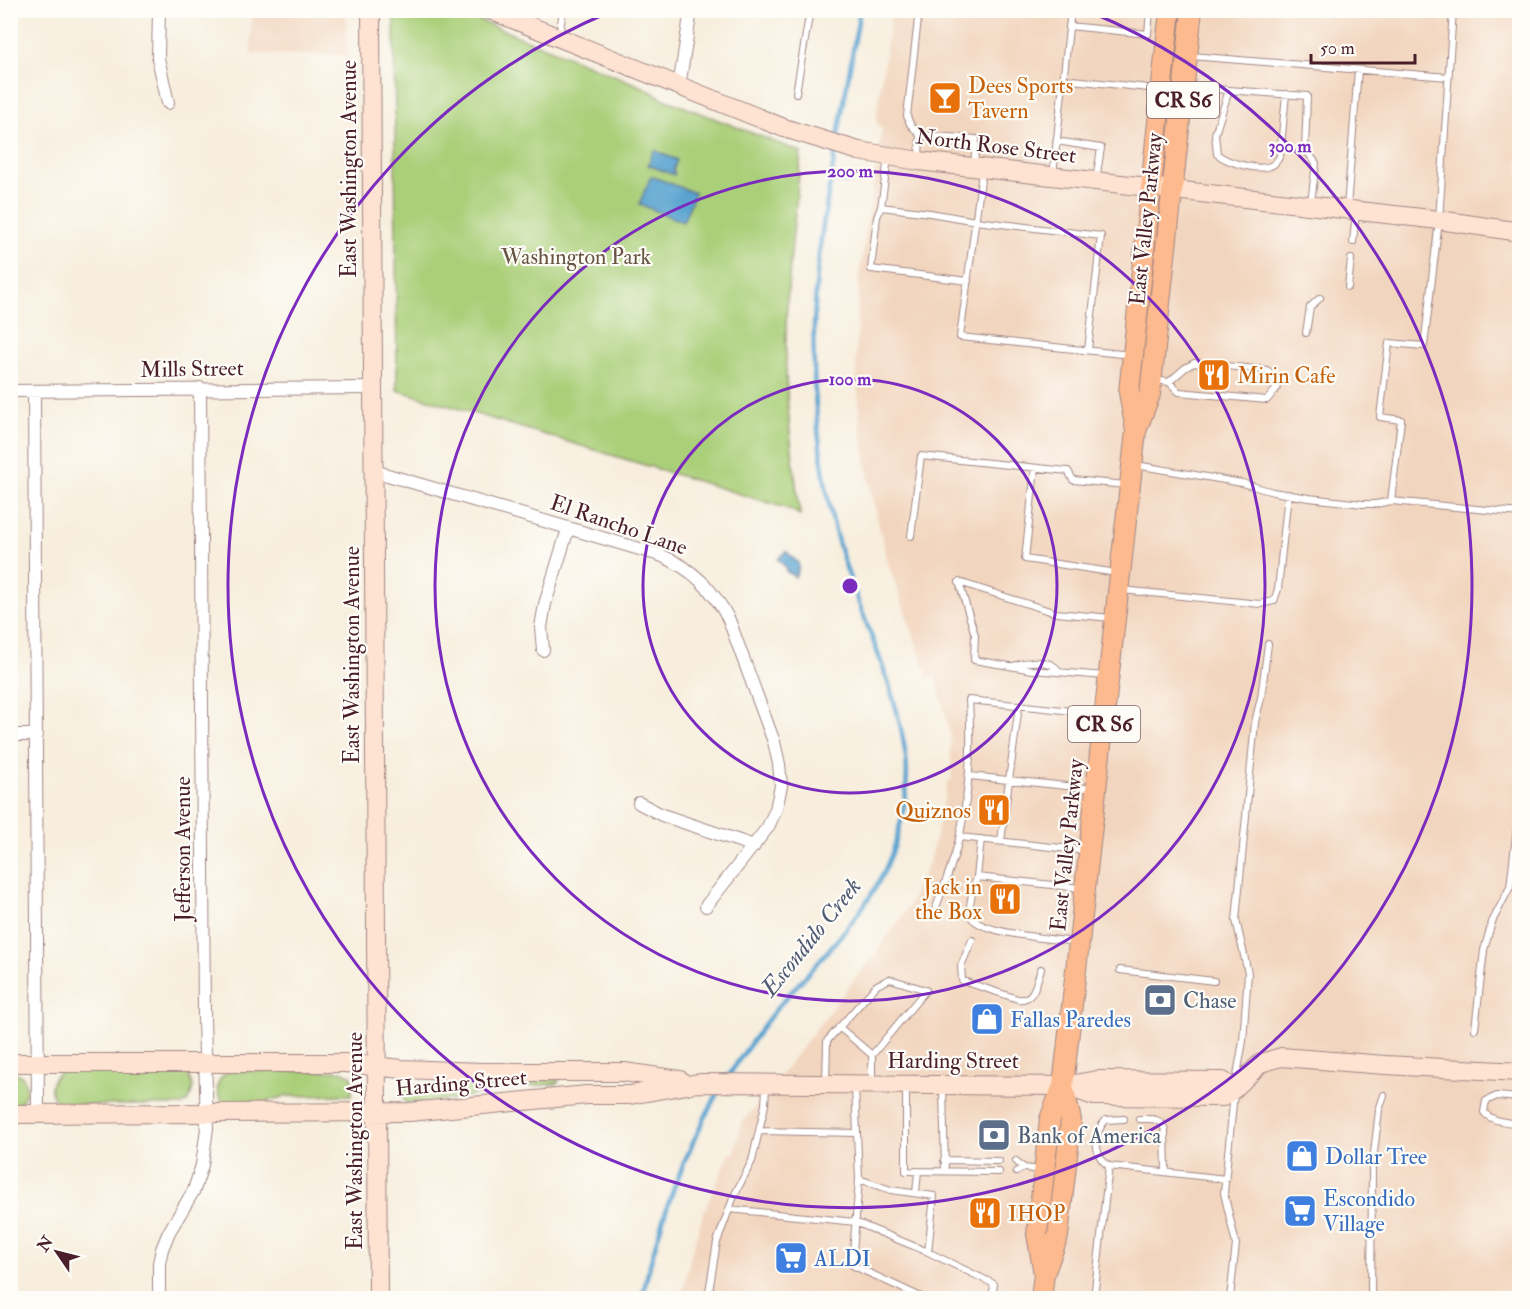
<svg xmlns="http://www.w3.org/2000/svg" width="1530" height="1309" font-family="'IM FELL Double Pica',serif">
<rect width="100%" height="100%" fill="#fdfcf7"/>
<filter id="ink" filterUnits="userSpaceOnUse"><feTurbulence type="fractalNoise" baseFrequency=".0167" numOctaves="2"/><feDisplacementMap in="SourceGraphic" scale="12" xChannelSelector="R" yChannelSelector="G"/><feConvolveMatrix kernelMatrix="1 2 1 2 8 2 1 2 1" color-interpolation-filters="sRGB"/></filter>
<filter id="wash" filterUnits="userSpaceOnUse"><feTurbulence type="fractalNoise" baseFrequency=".008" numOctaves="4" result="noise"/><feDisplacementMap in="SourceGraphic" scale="24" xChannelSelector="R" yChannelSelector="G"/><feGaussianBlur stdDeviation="1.35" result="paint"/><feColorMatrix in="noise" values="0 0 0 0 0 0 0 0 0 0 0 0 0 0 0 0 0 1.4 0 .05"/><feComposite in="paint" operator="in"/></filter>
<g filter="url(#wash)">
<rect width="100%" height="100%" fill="#f7eedd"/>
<path fill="#f2d5be" d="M 251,11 L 346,11 L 347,55 L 251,54 Z
M 892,11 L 1519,11 L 1519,1298 L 681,1298 L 692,1252 L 704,1211 L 730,1153 L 734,1154 L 742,1121 L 755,1108 L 891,932 L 909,906 L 929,862 L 940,821 L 948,780 L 952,780 L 950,734 L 939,688 L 935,675 L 928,677 L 888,563 L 871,491 L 860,424 L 856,361 L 859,277 L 882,129 L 877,125 L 877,109 Z"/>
<path fill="#aacf79" stroke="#7a7752" stroke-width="1.5" d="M 394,11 L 456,11 L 643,87 L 664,99 L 801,152 C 796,212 787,272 786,331 C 784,393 792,454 800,515 L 789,509 L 397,390 Z
M 10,1070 L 23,1077 C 30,1090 25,1103 10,1107 Z
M 64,1070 L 182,1071 L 188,1075 L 193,1087 L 189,1100 L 183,1105 L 60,1105 C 46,1093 48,1079 64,1070 Z
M 230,1071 L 341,1071 L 352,1076 L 352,1095 L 286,1096 L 250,1106 L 225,1105 C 214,1093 214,1079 230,1071 Z
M 521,1079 L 559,1080 L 557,1084 L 504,1088 L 451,1100 L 405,1103 L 403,1095 L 404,1087 Z"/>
<path fill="#58a3d0" stroke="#51617e" stroke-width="1.5" d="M 654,150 L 677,160 L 673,171 L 675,173 L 674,175 L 648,165 Z
M 651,176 L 695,193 L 683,222 L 639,204 Z
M 786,551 L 798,563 L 799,567 L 795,577 L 786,571 L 785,567 L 778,559 Z"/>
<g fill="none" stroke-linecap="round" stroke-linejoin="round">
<path stroke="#58a3d0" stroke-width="4.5" d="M 837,141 L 860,10
M 831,181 L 850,182
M 727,1078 C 743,1054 759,1030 777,1008 C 821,956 879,905 897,837 C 904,812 909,784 906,758 C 896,675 850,600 832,518 C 816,443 810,365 816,288 C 819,242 828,195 836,149
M 642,1298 C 659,1221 682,1157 721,1087"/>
</g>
</g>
<g filter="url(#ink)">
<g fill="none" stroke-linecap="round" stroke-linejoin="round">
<g stroke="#a08684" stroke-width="8">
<path id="lane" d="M 919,10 L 907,116 L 910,124 L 920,135 L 919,158
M 1069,26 L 1148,34 L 1150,10
M 559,36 L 563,10
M 1191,56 L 1448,77
M 1063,79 L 1158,89
M 1188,87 L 1307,96 L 1305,149 L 1316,163 L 1311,202
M 1229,90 L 1215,134 L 1217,154 C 1228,163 1262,173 1274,164 C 1275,163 1279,158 1280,156 L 1286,94
M 796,93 L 810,10
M 920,135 L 976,139 L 974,166
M 1056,141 L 1101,148 L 1096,180
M 888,158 L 881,207 L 930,213 L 976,221 L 1101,236 L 1088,350
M 982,172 L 960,337 L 1131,355
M 1053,175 L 1071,10
M 881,207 L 877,217 L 871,269 L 968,281
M 1347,207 L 1358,70
M 1353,242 L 1356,212
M 1348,287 L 1351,259
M 1306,333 L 1310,307 L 1320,298
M 1155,380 L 1169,382 L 1179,392 L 1267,400 L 1277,388 L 1272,374 L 1267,370 L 1194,363 L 1185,368 L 1169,382
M 1136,465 L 1242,483 L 1273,492 L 1309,498 L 1363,504 L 1376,504 L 1391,501 L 1520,513
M 1035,468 L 1025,559 L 1117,573
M 1391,501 L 1401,420 L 1380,417 L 1389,343 L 1424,346 L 1439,220 L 1453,10
M 911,536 L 921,456 L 1068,471 L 1073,480 L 1126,485
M 959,582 L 975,635 L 974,660 L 1033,670 L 1105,676
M 959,582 L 1056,613 L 1112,618
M 1122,590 L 1260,604 L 1274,601 L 1278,589 L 1288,494
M 1013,666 C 1027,661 1050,658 1059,671
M 970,776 L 1095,789
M 960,837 L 1088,851
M 981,839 L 977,877 L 1081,888
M 1001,841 L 1019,705
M 977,877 C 974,886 966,910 972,918 C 983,934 1055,939 1075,942
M 935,910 C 944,885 955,860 960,834 C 970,789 972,746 969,700 L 1100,714
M 972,940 L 961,966 L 962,980 L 966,982 L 1018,999 C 1035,1001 1036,982 1041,969
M 1120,970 L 1214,981
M 839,1027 L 872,1055
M 1475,1029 L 1484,950 L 1492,922 L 1510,887 L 1520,801
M 1236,1081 L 1243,1041 L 1248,973 L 1236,920 L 1255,722 L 1261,698 L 1268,644
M 826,1083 L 827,1041 L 877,985 L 890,979 L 926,990 L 872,1055 L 872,1081
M 855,1087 L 859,1179 L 852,1265 L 923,1298
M 906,1088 L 906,1171 L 999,1172
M 943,1088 L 945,1171
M 1520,1098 L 1497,1096 L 1486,1101 L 1484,1112 C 1491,1122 1508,1122 1520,1124
M 1139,1119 C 1152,1119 1160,1117 1165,1130 L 1166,1172
M 759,1131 L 857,1133
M 944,1160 L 999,1161
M 1016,1161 L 1024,1168
M 1109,1166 C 1093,1156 1093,1133 1106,1120 L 1124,1119
M 1016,1172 L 1024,1168 L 1041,1170
M 859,1179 L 891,1190 L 934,1196 L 928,1252
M 916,1193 L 918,1171
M 729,1209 L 855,1222 L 928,1252 L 994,1284 L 992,1298
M 708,1298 L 717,1242 L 734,1196 L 752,1161 L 765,1105 L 766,1087
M 1094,1298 L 1109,1166 L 1226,1179
M 1230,1298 L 1236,1244 L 1224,1193 L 1234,1094
M 1371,1298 L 1372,1170 L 1379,1110 L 1384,1095"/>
</g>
<g stroke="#a08684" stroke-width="14">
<path id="street" d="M 159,10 L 158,58 L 168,103
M 679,87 L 691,10
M 10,391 L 373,388
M 34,391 L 38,1114
M 374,471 L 660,555 C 692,568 713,589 729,620 L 774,742 L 779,764 L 781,786 L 776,809 L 768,827 L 706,906
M 543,650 L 541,627 L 545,604 L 568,529
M 10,735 L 37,735
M 639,803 L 662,815 L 754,846
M 159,1298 L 159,1263 L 162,1249 L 169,1232 L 194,1190 L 202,1165 L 207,1128 L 204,1018 L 200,388"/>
</g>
<g stroke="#a08684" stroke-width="20">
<path id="secondary" d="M 371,10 L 378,1298
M 490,10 L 784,128 L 859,151 L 919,161 L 1439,220 L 1520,232
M 10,1063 L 345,1063 L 402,1069 L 481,1072 L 624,1072 L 680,1080
M 1068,1087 L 1094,1096 L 1223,1097 L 1234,1089 L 1261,1063 L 1281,1057 L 1385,1065 L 1520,1072
M 10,1114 L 409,1112 L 587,1095 L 630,1095 L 698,1083 L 1063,1086 L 1097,1080 L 1223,1081 L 1234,1089"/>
</g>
<g stroke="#a08684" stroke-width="22">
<path id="primary" d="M 1136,431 L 1129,392 L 1170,10
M 1044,1274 L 1037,1234 L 1050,1119 L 1063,1086 L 1136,431 L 1150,394 L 1192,10
M 1041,1298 L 1044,1274 L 1058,1236 L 1071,1120 L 1063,1086"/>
</g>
<use href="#lane" stroke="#fff" stroke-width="6"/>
<use href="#street" stroke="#fff" stroke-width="12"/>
<use href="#secondary" stroke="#fee3d2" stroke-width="18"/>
<use href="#primary" stroke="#fcba8e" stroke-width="20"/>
</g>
</g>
<g fill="none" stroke="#7b2cbf" stroke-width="3">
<circle cx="850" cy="586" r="207"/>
<circle cx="850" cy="586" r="415"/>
<path d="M1088 11A622 622 0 1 1 612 11"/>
</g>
<defs>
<g id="bar-square" transform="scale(1.725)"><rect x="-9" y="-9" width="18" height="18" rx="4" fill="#e8710a" stroke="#fdfcf7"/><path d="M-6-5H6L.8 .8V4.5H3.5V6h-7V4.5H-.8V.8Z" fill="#fff"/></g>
<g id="restaurant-square" transform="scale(1.725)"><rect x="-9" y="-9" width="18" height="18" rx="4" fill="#e8710a" stroke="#fdfcf7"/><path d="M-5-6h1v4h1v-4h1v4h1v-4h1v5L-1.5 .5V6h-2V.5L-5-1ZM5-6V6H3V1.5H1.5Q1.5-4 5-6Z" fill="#fff"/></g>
<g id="bank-square" transform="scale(1.725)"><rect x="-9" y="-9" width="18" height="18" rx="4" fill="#5c6f8a" stroke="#fdfcf7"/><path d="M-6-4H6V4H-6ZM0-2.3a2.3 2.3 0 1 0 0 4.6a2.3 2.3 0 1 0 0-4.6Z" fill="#fff"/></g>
<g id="shop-square" transform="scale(1.725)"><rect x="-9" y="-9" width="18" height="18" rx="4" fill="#3f7fe0" stroke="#fdfcf7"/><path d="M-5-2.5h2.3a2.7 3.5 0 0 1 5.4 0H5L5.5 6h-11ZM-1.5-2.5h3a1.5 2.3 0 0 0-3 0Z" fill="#fff"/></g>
<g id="supermarket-square" transform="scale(1.725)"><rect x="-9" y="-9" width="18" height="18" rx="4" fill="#3f7fe0" stroke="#fdfcf7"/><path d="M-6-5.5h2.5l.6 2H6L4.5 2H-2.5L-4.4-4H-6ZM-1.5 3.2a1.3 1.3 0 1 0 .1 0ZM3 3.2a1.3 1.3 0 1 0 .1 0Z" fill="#fff"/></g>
</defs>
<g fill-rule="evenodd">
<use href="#bar-square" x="945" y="98"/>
<use href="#restaurant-square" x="1214" y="375"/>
<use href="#restaurant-square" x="994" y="810"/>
<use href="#restaurant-square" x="1005" y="899"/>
<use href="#bank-square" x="1160" y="1000"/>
<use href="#shop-square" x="987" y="1019"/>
<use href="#bank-square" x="994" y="1135"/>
<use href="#shop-square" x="1302" y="1156"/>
<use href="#supermarket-square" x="1300" y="1211"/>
<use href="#restaurant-square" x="985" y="1213"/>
<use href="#supermarket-square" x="791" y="1258"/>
</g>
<g text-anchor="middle" stroke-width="4.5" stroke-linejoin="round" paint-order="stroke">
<g fill="#fdfcf7" stroke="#806168" stroke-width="1.5">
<rect x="1147" y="82" width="72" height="36" rx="4.5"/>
<rect x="1068" y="706" width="72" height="36" rx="4.5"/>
</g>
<g font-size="21" font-weight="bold" fill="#4a1f2b">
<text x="1183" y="107">CR S6</text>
<text x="1104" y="731">CR S6</text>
</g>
<g font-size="22" fill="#c56008" stroke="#fdfcf7" text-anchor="start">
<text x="968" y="93">Dees Sports<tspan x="968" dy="25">Tavern</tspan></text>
<text x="1237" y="383">Mirin Cafe</text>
<text x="971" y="818" text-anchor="end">Quiznos</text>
<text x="982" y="894" text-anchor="end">Jack in<tspan x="982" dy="25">the Box</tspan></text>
<text x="1008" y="1221">IHOP</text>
</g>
<g font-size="22" fill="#4a1f2b" stroke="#fdfcf7">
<text transform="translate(996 145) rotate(7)" y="8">North Rose Street</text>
<text transform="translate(348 169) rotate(-90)" y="8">East Washington Avenue</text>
<text transform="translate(1145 219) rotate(-84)" y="8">East Valley Parkway</text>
<text transform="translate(192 368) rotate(-1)" y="8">Mills Street</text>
<text transform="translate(619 524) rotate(19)" y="8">El Rancho Lane</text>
<text transform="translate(351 655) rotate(-90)" y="8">East Washington Avenue</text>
<text transform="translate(1066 845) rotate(-84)" y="8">East Valley Parkway</text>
<text transform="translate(182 849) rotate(-90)" y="8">Jefferson Avenue</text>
<text x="953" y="1068">Harding Street</text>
<text transform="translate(461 1082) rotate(-5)" y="8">Harding Street</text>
<text transform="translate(354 1141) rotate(-90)" y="8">East Washington Avenue</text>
</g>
<g font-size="22" fill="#675442" stroke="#fdfcf7">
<text x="576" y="264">Washington Park</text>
</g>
<g font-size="22" fill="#4e5e75" stroke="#fdfcf7" text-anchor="start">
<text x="1183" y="1008">Chase</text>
<text x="1017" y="1143">Bank of America</text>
</g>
<g font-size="22" fill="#366cbe" stroke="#fdfcf7" text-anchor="start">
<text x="1010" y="1027">Fallas Paredes</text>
<text x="1325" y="1164">Dollar Tree</text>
<text x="1323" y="1206">Escondido<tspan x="1323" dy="25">Village</tspan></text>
<text x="814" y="1266">ALDI</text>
</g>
<g font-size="24" font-style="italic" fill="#505a75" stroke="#fdfcf7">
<text transform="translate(811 937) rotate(-51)" y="8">Escondido Creek</text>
</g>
</g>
<circle cx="850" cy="586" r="9" fill="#7b2cbf" stroke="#fdfcf7" stroke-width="3"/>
<g font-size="18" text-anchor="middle" font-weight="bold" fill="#7b2cbf" stroke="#fdfcf7" stroke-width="4.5" stroke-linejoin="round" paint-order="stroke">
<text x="1290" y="152">300 m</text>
<text x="850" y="177">200 m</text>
<text x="850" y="385">100 m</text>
</g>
<rect width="1530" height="1309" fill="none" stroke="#fdfcf7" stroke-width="36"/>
<g transform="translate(57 1252) rotate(305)" stroke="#fdfcf7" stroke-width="4.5" paint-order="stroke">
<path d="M0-4.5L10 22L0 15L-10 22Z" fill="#4a1f2b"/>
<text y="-9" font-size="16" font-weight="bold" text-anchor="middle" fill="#4a1f2b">N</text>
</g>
<path d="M1311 54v9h104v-9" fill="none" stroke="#4a1f2b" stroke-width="3"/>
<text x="1320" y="54" font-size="18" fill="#4a1f2b" stroke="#fdfcf7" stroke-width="4.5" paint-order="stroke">50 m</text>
</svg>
